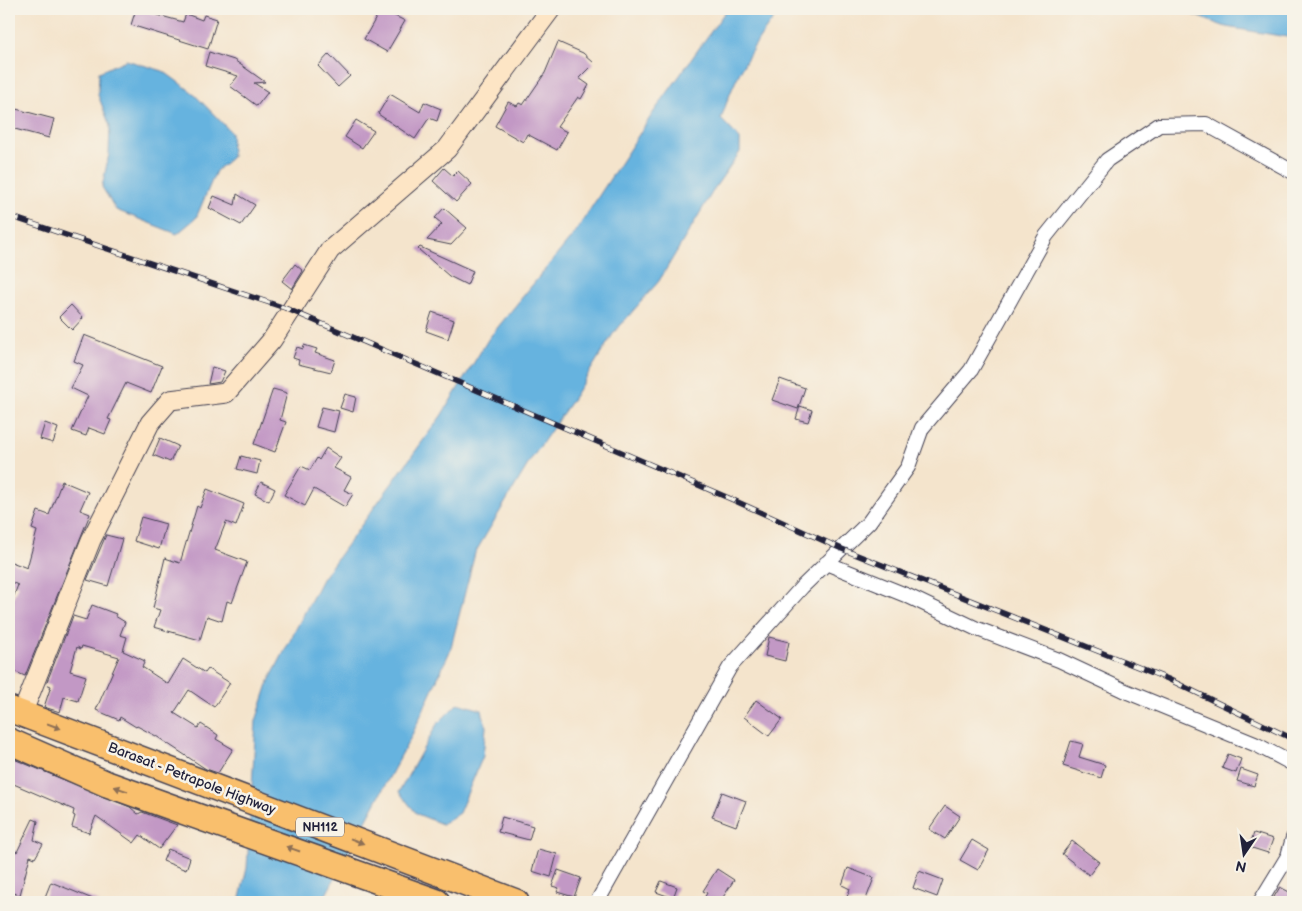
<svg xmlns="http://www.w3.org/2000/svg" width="1302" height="911" font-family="'Balsamiq Sans',sans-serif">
<rect width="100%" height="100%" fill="#f7f3e8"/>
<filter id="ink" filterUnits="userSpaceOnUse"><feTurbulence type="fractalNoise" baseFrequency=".02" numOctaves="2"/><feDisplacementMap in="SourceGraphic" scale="10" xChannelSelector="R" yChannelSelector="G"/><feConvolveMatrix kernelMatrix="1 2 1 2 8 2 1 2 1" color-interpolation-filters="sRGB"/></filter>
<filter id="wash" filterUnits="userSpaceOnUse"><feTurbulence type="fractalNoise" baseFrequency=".0096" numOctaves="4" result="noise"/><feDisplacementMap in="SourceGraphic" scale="20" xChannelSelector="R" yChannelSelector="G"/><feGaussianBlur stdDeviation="1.12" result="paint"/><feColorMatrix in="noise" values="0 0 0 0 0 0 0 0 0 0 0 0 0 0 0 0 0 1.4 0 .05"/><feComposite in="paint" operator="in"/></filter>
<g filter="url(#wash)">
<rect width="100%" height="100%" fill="#f4e4cc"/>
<path fill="#66b3df" stroke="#446a8d" d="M 727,9 L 782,9 C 754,41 734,78 721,119 L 740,139 L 740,152 L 716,186 L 659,281 L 613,334 L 572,400 L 530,461 L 475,553 L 450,651 L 411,737 L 322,902 L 239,902 L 247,868 L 256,721 L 269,681 L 322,579 L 441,416 L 489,338 L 574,234 L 653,113 Z
M 1177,9 L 1293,9 L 1293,38 L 1226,27 Z
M 126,60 L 163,71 L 192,92 L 231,132 L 232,157 L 216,171 L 196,218 L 177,234 L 116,210 L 102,187 L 109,154 L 110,126 L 98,95 L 99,72 Z
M 458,703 L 482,710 L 486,727 L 483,756 L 459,813 L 442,824 L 417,814 L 399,792 L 437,724 Z"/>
<g id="blocks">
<path fill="#c298c5" d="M 136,9 L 183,22 L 186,14 L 202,20 L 204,15 L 217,19 L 208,49 L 131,25 Z
M 381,9 L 405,21 L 387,52 L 364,39 Z
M 558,42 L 583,53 L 594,63 L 579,78 L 589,85 L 581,99 L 578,97 L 557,127 L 567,132 L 557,150 L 527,134 L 523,142 L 495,126 L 508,102 L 517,106 L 519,103 L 523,105 L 545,73 Z
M 209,52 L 234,60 L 265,82 L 254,83 L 268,92 L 257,106 L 230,86 L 238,76 L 205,66 Z
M 329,54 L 350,76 L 338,87 L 318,66 Z
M 390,94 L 420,112 L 424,102 L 441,109 L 437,121 L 429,118 L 415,139 L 378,114 Z
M 16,109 L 54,119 L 49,138 L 11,128 Z
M 356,120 L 374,131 L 362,148 L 345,137 Z
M 444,168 L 453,176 L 458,171 L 472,184 L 456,202 L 433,181 Z
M 237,194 L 255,205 L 241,225 L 209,208 L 214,196 L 235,205 Z
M 444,208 L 467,228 L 451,245 L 427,240 L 442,224 L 435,218 Z
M 420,247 L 473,271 L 467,285 L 449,276 L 418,249 Z
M 295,264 L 303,271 L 292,289 L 282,281 Z
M 71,305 L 83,318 L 72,330 L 59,317 Z
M 432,312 L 454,320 L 448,339 L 426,331 Z
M 84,335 L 162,366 L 151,393 L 126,383 L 108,419 L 111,420 L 105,434 L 89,428 L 86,436 L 72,431 L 88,396 L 71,388 L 83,365 L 74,361 Z
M 304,345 L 317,349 L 315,353 L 335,360 L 331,372 L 298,364 L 299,360 L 293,358 L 297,347 L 303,349 Z
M 212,367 L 225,371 L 220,382 L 208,384 Z
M 780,379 L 805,388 L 798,409 L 772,400 Z
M 273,389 L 287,393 L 280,420 L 286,422 L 275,452 L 254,444 Z
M 345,394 L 356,397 L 353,412 L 340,408 Z
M 800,406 L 812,410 L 808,422 L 796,419 Z
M 322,407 L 339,411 L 334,432 L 316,427 Z
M 45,423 L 58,428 L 53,443 L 40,439 Z
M 160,438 L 178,446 L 170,462 L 153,455 Z
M 326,448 L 341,458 L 334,468 L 351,477 L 344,490 L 353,494 L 345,507 L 314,489 L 305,506 L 284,495 L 301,466 L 310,470 L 317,458 L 319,460 Z
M 241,456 L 260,461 L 257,474 L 237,469 Z
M 62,481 L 88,492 L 80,510 L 90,514 L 25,676 L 9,669 L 9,608 L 18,585 L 9,581 L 9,561 L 27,568 L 37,531 L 32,529 L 38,511 L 49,515 Z
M 261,482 L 275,489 L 269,501 L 255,494 Z
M 207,489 L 244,504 L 236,526 L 226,522 L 215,550 L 247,562 L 232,603 L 227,601 L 222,621 L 207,616 L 200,640 L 154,627 L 160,610 L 153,608 L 165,558 L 180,563 L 197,506 L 200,508 Z
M 141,517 L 166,524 L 159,549 L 134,541 Z
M 106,535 L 122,539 L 108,586 L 87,580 Z
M 92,605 L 116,614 L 115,616 L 125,622 L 120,635 L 127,637 L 123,651 L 145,661 L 142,667 L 168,684 L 183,659 L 205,673 L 208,669 L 230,683 L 214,707 L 189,690 L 174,713 L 198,728 L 201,724 L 218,735 L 216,739 L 233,749 L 218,773 L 206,769 L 156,736 L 137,726 L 136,727 L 120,717 L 119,720 L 96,710 L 119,657 L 82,646 L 81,649 L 77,647 L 70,671 L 86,676 L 78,701 L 64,697 L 60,712 L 44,707 L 51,686 L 46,684 L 73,616 L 86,620 Z
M 769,637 L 789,642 L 785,661 L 765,656 Z
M 756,700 L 782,719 L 769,736 L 744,717 Z
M 1071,741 L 1083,744 L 1079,757 L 1105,765 L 1101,778 L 1063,766 Z
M 1228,754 L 1241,759 L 1236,773 L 1222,768 Z
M 9,757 L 130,807 L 138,814 L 142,812 L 177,825 L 159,849 L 140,835 L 134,843 L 96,816 L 89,833 L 72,827 L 75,816 L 73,815 L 74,810 L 9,782 Z
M 1241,769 L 1258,775 L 1254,786 L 1237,781 Z
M 722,792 L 746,801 L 736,826 L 712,817 Z
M 945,806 L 960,816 L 945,839 L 929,829 Z
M 502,817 L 533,826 L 529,840 L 498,832 Z
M 33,819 L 38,821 L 34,840 L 43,844 L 35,858 L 30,856 L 20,895 L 9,892 L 9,847 L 17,852 Z
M 1254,833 L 1273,839 L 1268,853 L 1249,847 Z
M 972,840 L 989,850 L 978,870 L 960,860 Z
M 1072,841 L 1099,862 L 1089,875 L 1062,854 Z
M 168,849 L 190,858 L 186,870 L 163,861 Z
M 538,849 L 557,854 L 551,877 L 532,871 Z
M 848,868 L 874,878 L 865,902 L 845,902 L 850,889 L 842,885 Z
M 717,869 L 734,880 L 720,902 L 702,902 L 707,893 L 703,891 Z
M 558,870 L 581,878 L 574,897 L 557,892 L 559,888 L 552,886 Z
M 919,871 L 943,880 L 937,897 L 913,888 Z
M 661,881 L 677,887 L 673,898 L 656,892 Z
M 51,882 L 100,902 L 43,902 Z
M 1280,887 L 1293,894 L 1293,902 L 1271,902 Z"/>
</g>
</g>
<g filter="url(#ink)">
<use href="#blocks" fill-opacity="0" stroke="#423f51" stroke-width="1"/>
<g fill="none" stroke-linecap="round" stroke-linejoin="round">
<g stroke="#423f51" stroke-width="16">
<path id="street" d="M 826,563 L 908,596 L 975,628 L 1059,660 L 1123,690 L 1257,745 L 1293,764
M 597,902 L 730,667 L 802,587 L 869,522 L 908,467 L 922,428 L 971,370 L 1046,236 L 1107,160 L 1159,125 L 1206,124 L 1293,172
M 1260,902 L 1288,856 L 1293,838"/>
</g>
<g stroke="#423f51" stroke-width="21">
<path id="secondary" d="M 22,714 L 91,540 L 150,423 L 170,400 L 226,393 L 272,340 L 330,250 L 447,149 L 551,9"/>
</g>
<g stroke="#423f51" stroke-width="28">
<path id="highway" d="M 9,709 L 516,902
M 9,741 L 107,784 L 437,902"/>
</g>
<use href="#street" stroke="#fff" stroke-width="14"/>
<use href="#secondary" stroke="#fde5c5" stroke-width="19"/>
<use href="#highway" stroke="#f9bf6d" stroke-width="25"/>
<g stroke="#22223b" stroke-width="5.5">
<path id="rail" d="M 9,216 L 285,308 L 731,499 L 842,549 L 1168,679 L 1293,739"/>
</g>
<use href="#rail" stroke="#f7f3e8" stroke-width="4" stroke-dasharray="11" stroke-linecap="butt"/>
</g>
<defs><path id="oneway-solid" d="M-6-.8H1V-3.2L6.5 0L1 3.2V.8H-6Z" transform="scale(1.25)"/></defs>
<g fill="#8e7054">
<use href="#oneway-solid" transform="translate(54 726) rotate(21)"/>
<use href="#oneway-solid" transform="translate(121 789) rotate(-161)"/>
<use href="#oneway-solid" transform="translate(357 841) rotate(21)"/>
<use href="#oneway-solid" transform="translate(293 849) rotate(-161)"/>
</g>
</g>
<g text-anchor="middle" stroke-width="5" stroke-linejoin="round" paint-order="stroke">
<rect fill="#f7f3e8" stroke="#62616f" stroke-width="1" x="296" y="817.5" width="48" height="19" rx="4"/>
<g font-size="12" font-weight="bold" fill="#22223b">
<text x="320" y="831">NH112</text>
</g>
<g font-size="14" fill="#22223b" stroke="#f7f3e8">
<text transform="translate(192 778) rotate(21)" y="5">Barasat - Petrapole Highway</text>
</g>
</g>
<rect width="1302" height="911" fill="none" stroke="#f7f3e8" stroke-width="30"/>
<g transform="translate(1244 854) rotate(193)" stroke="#f7f3e8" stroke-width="4" paint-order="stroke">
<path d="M0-4L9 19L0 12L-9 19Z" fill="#22223b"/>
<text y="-8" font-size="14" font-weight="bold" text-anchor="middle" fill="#22223b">N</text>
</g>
</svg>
